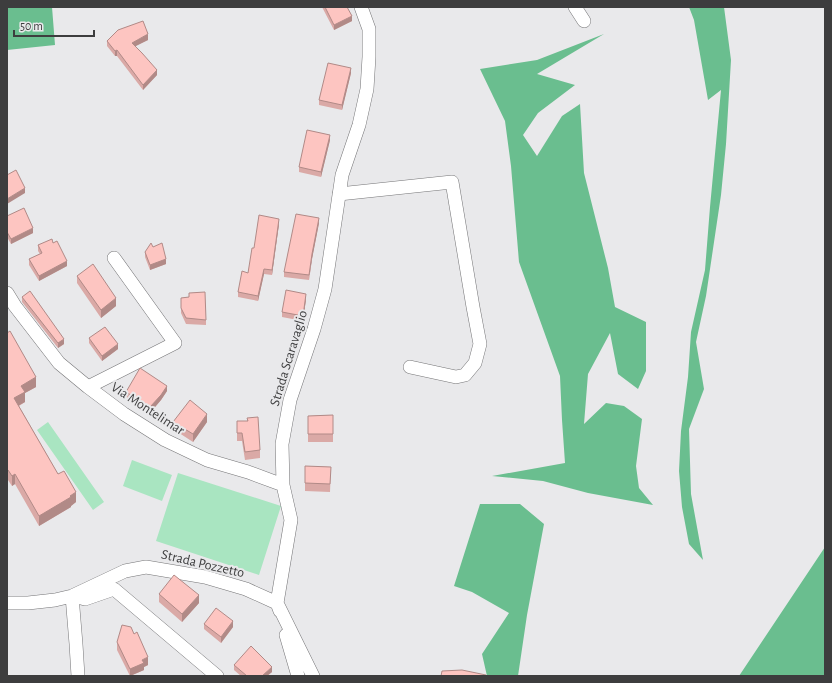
<svg xmlns="http://www.w3.org/2000/svg" width="832" height="683" font-family="'Alegreya Sans',sans-serif">
<rect width="100%" height="100%" fill="#e9e9eb"/>
<path fill="#a9e5c1" d="M 48,422 L 104,502 L 93,510 L 37,430 Z
M 132,460 L 172,475 L 162,501 L 123,486 Z
M 178,473 L 281,506 L 259,575 L 156,541 Z"/>
<path fill="#6abe8f" d="M 7,7 L 52,7 L 55,45 L 7,50 Z
M 689,7 L 724,7 L 731,60 L 726,144 L 721,195 L 706,296 L 696,342 L 704,389 L 689,429 L 691,494 L 703,560 L 689,544 L 682,507 L 679,471 L 681,431 L 688,377 L 691,332 L 705,270 L 710,207 L 721,90 L 708,100 L 694,20 Z
M 604,34 L 537,74 L 575,85 L 538,113 L 523,135 L 537,156 L 562,116 L 580,104 L 584,173 L 608,268 L 615,307 L 646,322 L 646,371 L 638,389 L 618,374 L 610,333 L 588,374 L 584,424 L 606,403 L 624,406 L 642,419 L 636,466 L 639,488 L 653,505 L 588,493 L 543,481 L 492,476 L 565,463 L 562,420 L 560,376 L 519,262 L 511,166 L 505,121 L 480,69 L 537,60 Z
M 480,504 L 520,504 L 544,524 L 527,615 L 518,676 L 487,676 L 482,654 L 509,613 L 472,592 L 454,586 Z
M 825,547 L 825,676 L 739,676 Z"/>
<g fill="none" stroke-linecap="round" stroke-linejoin="round">
<g stroke="#757577" stroke-width="14">
<path id="minor" d="M 575,7 L 584,21
M 339,194 L 452,182 L 473,307 L 480,344 L 475,363 L 465,375 L 456,377 L 410,367
M 7,293 L 15,306 L 59,363 L 88,387 L 124,414 L 165,440 L 207,460 L 248,472 L 283,485
M 88,387 L 175,343 L 114,258
M 72,596 L 76,644 L 78,676
M 74,596 L 85,599 L 114,589 L 217,676
M 7,603 L 28,603 L 55,600 L 72,596 L 125,571 L 146,567 L 205,577 L 246,589 L 277,603 L 280,611
M 286,635 L 298,676
M 313,676 L 277,603 L 291,520 L 283,485 L 282,444 L 290,400 L 314,329 L 325,289 L 342,175 L 359,125 L 367,89 L 369,57 L 369,29 L 361,7"/>
</g>
<use href="#minor" stroke="#fff" stroke-width="13"/>
</g>
<path fill="#daa9a6" d="M 322,7 L 347,7 L 352,21 L 334,30 Z
M 148,40 L 135,46 L 157,75 L 143,90 L 117,56 L 115,56 L 107,46 L 107,41 Z
M 351,73 L 342,110 L 319,105 L 319,100 Z
M 330,140 L 321,177 L 299,172 L 299,167 Z
M 7,216 L 33,233 L 11,244 L 7,237 Z
M 319,223 L 312,259 L 309,280 L 284,277 L 284,272 Z
M 279,224 L 272,275 L 264,274 L 258,301 L 238,297 L 238,292 L 248,273 L 254,248 Z
M 53,243 L 67,266 L 39,281 L 29,265 L 29,259 L 40,254 L 38,251 L 38,245 Z
M 153,247 L 166,264 L 150,270 L 145,257 L 145,252 Z
M 77,276 L 116,306 L 101,318 L 77,283 Z
M 189,293 L 206,320 L 206,325 L 186,324 L 181,313 L 181,298 L 189,297 Z
M 22,297 L 64,344 L 58,348 L 22,302 Z
M 306,299 L 303,321 L 282,317 L 282,312 Z
M 7,333 L 36,387 L 25,393 L 25,402 L 19,406 L 58,474 L 76,502 L 71,506 L 71,507 L 39,526 L 15,484 L 12,486 L 8,480 Z
M 89,338 L 118,349 L 102,361 L 89,343 Z
M 167,391 L 161,400 L 150,413 L 126,397 L 126,392 Z
M 333,415 L 333,442 L 308,442 L 308,416 Z
M 247,418 L 260,450 L 260,458 L 245,460 L 242,441 L 237,441 L 237,433 L 247,421 Z
M 173,422 L 207,422 L 193,442 L 173,429 Z
M 305,466 L 331,467 L 330,492 L 305,491 Z
M 159,594 L 199,603 L 182,622 L 159,602 Z
M 204,624 L 233,627 L 221,643 L 204,629 Z
M 117,642 L 148,665 L 144,667 L 144,670 L 130,676 L 117,650 Z
M 234,665 L 272,672 L 267,676 L 241,676 L 234,670 Z"/>
<path fill="#b18a87" d="M 352,16 L 352,21 L 334,30 L 334,25 Z
M 148,34 L 148,40 L 132,48 L 132,43 Z
M 117,50 L 117,56 L 115,56 L 115,51 Z
M 351,68 L 351,73 L 342,110 L 342,105 Z
M 157,70 L 157,75 L 143,90 L 143,85 Z
M 330,135 L 330,140 L 321,177 L 321,172 Z
M 25,188 L 25,193 L 7,204 L 7,199 Z
M 319,218 L 319,223 L 312,259 L 309,280 L 312,254 Z
M 279,219 L 279,224 L 272,275 L 272,270 Z
M 33,228 L 33,233 L 11,244 L 11,239 Z
M 166,259 L 166,264 L 150,270 L 150,265 Z
M 67,261 L 67,266 L 39,281 L 39,276 Z
M 264,269 L 264,274 L 258,301 L 258,296 Z
M 306,294 L 306,299 L 303,321 L 303,316 Z
M 116,298 L 116,306 L 101,318 L 101,310 Z
M 64,339 L 64,344 L 58,348 L 58,343 Z
M 118,344 L 118,349 L 102,361 L 102,356 Z
M 36,377 L 36,387 L 25,393 L 25,402 L 14,408 L 14,398 L 21,386 Z
M 167,386 L 167,391 L 161,400 L 150,413 L 150,407 Z
M 207,414 L 207,422 L 193,442 L 193,434 Z
M 7,470 L 8,470 L 8,480 L 7,480 Z
M 15,474 L 15,484 L 12,486 L 12,476 Z
M 76,492 L 76,502 L 71,506 L 71,507 L 39,526 L 39,516 Z
M 199,595 L 199,603 L 182,622 L 182,614 Z
M 233,621 L 233,627 L 221,643 L 221,637 Z
M 148,657 L 148,665 L 144,667 L 144,670 L 130,676 L 130,669 L 142,660 Z
M 272,667 L 272,672 L 267,676 L 262,676 Z"/>
<path fill="#fdc5c1" stroke="#b18a87" d="M 325,7 L 347,7 L 352,16 L 334,25 Z
M 143,21 L 148,34 L 132,43 L 142,53 L 157,70 L 143,85 L 117,50 L 115,51 L 107,41 L 118,30 Z
M 328,63 L 351,68 L 342,105 L 319,100 Z
M 307,130 L 330,135 L 321,172 L 299,167 Z
M 16,170 L 25,188 L 7,199 L 7,175 Z
M 24,208 L 33,228 L 11,239 L 7,232 L 7,216 Z
M 296,214 L 319,218 L 312,254 L 309,275 L 284,272 Z
M 259,215 L 279,219 L 272,270 L 264,269 L 258,296 L 238,292 L 242,271 L 248,273 L 252,248 L 254,248 Z
M 52,239 L 53,243 L 57,241 L 67,261 L 39,276 L 29,259 L 42,253 L 38,245 Z
M 151,243 L 153,247 L 162,243 L 166,259 L 150,265 L 145,252 Z
M 93,264 L 116,298 L 101,310 L 77,276 Z
M 286,290 L 306,294 L 303,316 L 282,312 Z
M 30,291 L 64,339 L 58,343 L 22,297 Z
M 205,292 L 206,320 L 186,318 L 181,308 L 181,298 L 189,297 L 189,293 Z
M 105,327 L 118,344 L 102,356 L 89,338 Z
M 10,331 L 36,377 L 21,386 L 25,392 L 14,398 L 58,474 L 64,471 L 76,492 L 70,496 L 71,497 L 39,516 L 15,474 L 12,476 L 8,470 L 7,470 L 7,333 Z
M 140,368 L 167,386 L 161,395 L 150,407 L 126,392 Z
M 190,400 L 207,414 L 193,434 L 173,422 Z
M 333,415 L 333,434 L 308,434 L 308,416 Z
M 258,417 L 260,450 L 245,452 L 242,433 L 237,433 L 237,421 L 248,421 L 247,418 Z
M 305,466 L 331,467 L 330,484 L 305,483 Z
M 174,575 L 199,595 L 182,614 L 159,594 Z
M 216,608 L 233,621 L 221,637 L 204,624 Z
M 122,625 L 131,627 L 134,634 L 137,632 L 148,657 L 142,660 L 144,663 L 130,669 L 117,642 Z
M 251,646 L 272,667 L 262,676 L 247,676 L 234,665 Z
M 462,670 L 486,675 L 486,676 L 441,676 L 442,671 Z"/>
<g text-anchor="middle" stroke-width="4" stroke-linejoin="round" paint-order="stroke">
<g font-size="14" fill="#3d3d3e" stroke="#e9e9eb">
<text transform="translate(288 358) rotate(-73)" y="5">Strada Scaravaglio</text>
<text transform="translate(148 408) rotate(33)" y="5">Via Montelimar</text>
<text transform="translate(203 563) rotate(13)" y="5">Strada Pozzetto</text>
</g>
</g>
<rect width="832" height="683" fill="none" stroke="#3d3d3e" stroke-width="16"/>
<path d="M14 30v6h80v-6" fill="none" stroke="#3d3d3e" stroke-width="2"/>
<text x="20" y="30" font-size="12" fill="#3d3d3e" stroke="#e9e9eb" stroke-width="3" paint-order="stroke">50 m</text>
</svg>
